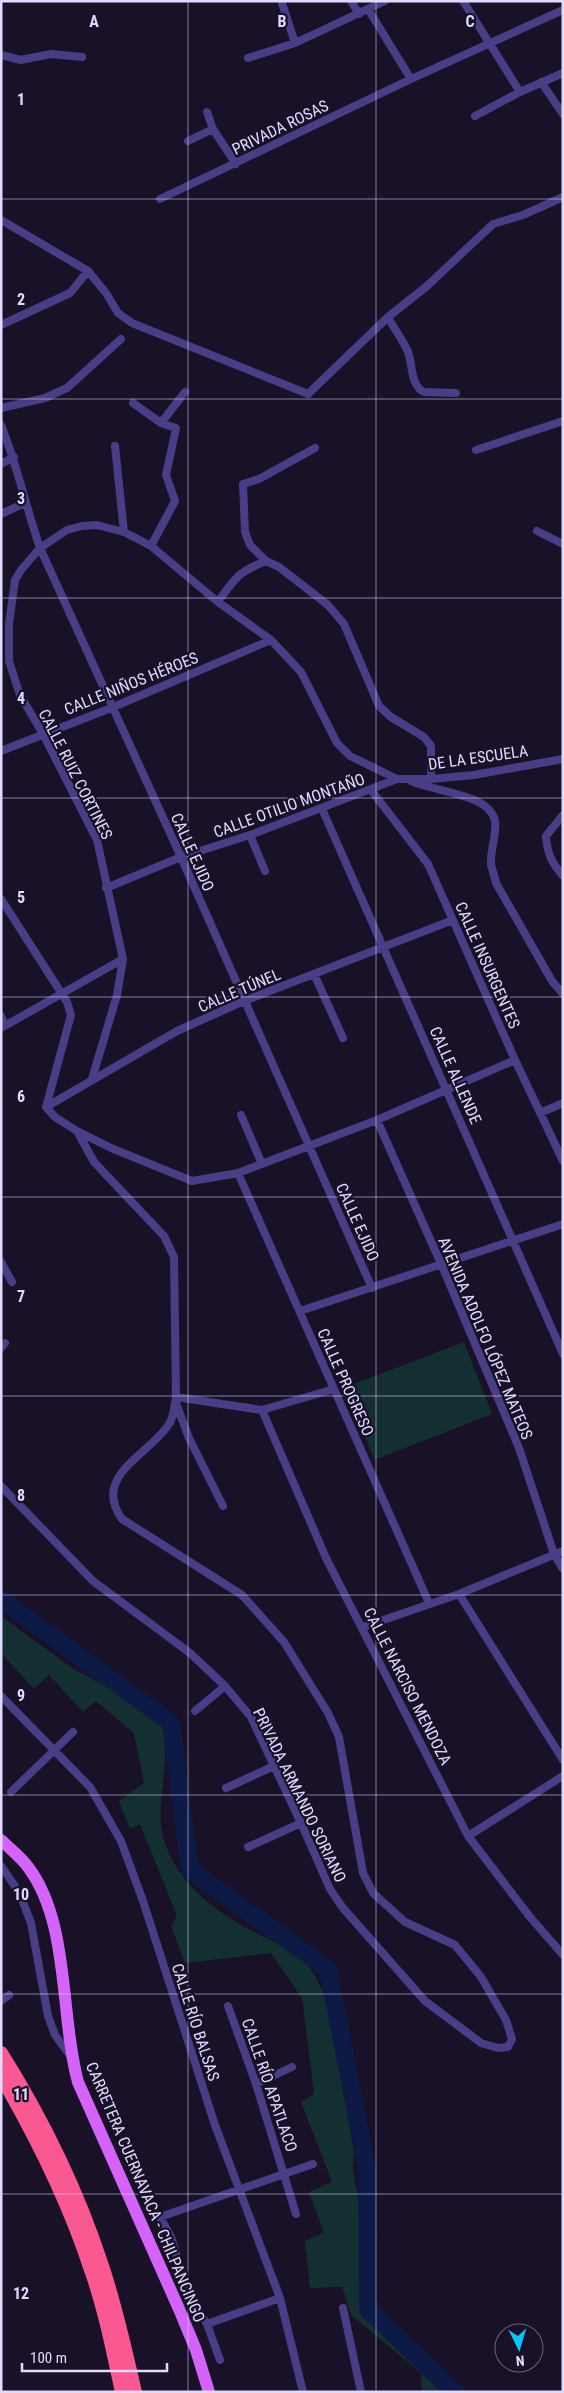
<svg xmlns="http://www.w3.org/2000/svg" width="564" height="2393" font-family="'Roboto Condensed',sans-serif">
<rect width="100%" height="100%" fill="#181128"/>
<path fill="#142f31" d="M 464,1342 L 492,1414 L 374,1460 L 346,1387 Z
M 1,1616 L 72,1668 L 109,1688 L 163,1725 C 164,1735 165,1746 165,1756 C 165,1784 155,1816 165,1843 C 180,1888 222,1916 262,1936 C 276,1943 297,1952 307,1964 C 318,1978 325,1995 330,2012 L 354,2153 L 353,2170 L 378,2306 L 466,2392 L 422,2392 L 421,2373 L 351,2315 L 342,2287 L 310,2288 L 305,2241 L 324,2233 L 309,2192 L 332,2182 L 301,2102 L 314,2094 L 302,1998 L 271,1953 L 185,1963 L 171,1926 L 177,1916 L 140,1824 L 130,1829 L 119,1801 L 144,1783 L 134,1733 L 96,1701 L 83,1712 L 49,1675 L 34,1689 L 1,1653 Z"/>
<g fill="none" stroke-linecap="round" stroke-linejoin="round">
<path stroke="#0d1a45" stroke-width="18" d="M 1,1599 L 171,1723 L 190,1870 L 328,1969 L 367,2168 L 368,2309 L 454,2392"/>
<path stroke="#493e85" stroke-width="8" d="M 351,1 L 359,14
M 463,1 L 520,92
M 282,3 L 295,43
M 368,9 L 411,79
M 1,55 L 21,60 L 51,54 L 82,57
M 248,58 L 295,43 L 385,1
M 541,82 L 563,114
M 207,112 L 213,129 L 236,164
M 475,116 L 520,92 L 563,73
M 188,141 L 213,129
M 160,199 L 411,79 L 563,10
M 1,220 L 88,271 L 106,293 L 118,313 L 132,323 L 308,394 L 388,317 L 427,286 L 493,224 L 523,215 L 563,197
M 388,317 C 394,329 403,340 408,352 C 413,365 410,385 424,392 L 456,393
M 1,325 L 70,293 L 88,271
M 133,403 L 161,423 L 176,428 L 166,475 L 175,501 L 151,546
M 1,408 L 45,398 L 67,388 L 121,339
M 161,423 L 185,392
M 1,425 C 17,465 26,507 40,548 L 181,857 L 372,1288
M 115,446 L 124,532
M 315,448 L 259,479 L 243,484 L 245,532 L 250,545 L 266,561 L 279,567 L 328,605 L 344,624 L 379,706 L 391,717 L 424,737 L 431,746 L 431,779
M 476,450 L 563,421
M 1,464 L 14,457
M 1,514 L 25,503
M 537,531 L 563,544
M 218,602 C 235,578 238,572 266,561
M 1,751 L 111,708 L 271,640
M 411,781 C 434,792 489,793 495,821 C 497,835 490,850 491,864 C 492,870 495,877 496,883 L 552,981 L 563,994
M 371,790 L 428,864 L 515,1060 L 563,1161
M 322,809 L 563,1354
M 563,815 L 546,836 C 547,854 552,863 563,876
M 250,835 L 265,871
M 106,888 L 181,857 L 250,835 L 397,779
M 1,899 L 67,1002 L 71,1015 L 46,1107 L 55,1117 L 77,1131 L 94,1162 L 164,1236 L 174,1257 L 176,1397 C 174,1407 174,1419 167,1427 C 146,1456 92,1477 122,1519 L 242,1595 L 284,1642 L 328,1713 L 339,1737 L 363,1873 L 373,1893 L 405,1922 L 455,1945 L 481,1977 L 506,2020 L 512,2039 L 508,2047 L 498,2048 L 481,2043 L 425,2001 L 343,1908 L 330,1889 L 301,1823 L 251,1717 L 225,1686 L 190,1653 L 93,1581 L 1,1486
M 314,974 L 343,1038
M 1,1016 L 5,1025
M 1,1028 L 123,959
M 92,1079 L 117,995 L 123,959 L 97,840 L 43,734 L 20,695 L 9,661 L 9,624 L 15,580 L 21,570 L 40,548 L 67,530 L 82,526 L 97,525 L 124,532 L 151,546 L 218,602 L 271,640 L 301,672 L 337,743 L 350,756 L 397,779 L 431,779 L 474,775 L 563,759
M 46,1107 L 177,1031 L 244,1001 L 453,920
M 540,1113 L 563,1103
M 241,1115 L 262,1164
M 377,1120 L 442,1266 L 519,1448 L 554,1554 L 563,1569
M 77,1131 L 111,1148 L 192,1181 L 238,1173 L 377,1120 L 515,1060
M 238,1173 L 429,1603
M 1,1262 L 12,1282
M 300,1311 L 563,1224
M 1,1348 L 5,1343
M 176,1397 L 262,1410 L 334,1389
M 176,1403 L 189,1438 L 223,1506
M 262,1410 L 326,1558 L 468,1836 L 530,1917 L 563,1955
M 459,1594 L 563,1760
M 363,1627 L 459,1594 L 563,1551
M 1,1696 L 90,1787 L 121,1841 L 143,1901 L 215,2125 L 280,2298 L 303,2392
M 195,1711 L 225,1686
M 226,1788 L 274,1766
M 11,1792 L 73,1732
M 468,1836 L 563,1776
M 248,1847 L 301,1823
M 1,1866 L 19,1892 L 31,1923 L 48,2016 L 55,2035 L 71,2057
M 1,2001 L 9,1995
M 228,2006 L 256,2084 L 296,2214
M 256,2084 L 292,2067
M 343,2308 L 361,2392
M 207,2324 L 280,2298
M 220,2360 L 207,2324 L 181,2283 L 179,2263 L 171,2237 L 160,2217 L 313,2164"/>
<path stroke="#d464f9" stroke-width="12" d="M 1,1840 C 10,1849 21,1857 28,1867 C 70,1922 60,2017 78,2082 L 179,2309 L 196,2350 L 209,2392"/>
<path stroke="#f95891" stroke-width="14" d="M 1,2053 C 43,2120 78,2192 102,2266 C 116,2307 125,2350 135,2392
M 1,2076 C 37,2138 69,2202 91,2270 C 105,2309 113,2351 122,2392"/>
</g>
<path fill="none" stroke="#e2d9fe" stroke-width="1" stroke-opacity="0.55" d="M 188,1 L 188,2392M 376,1 L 376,2392M 1,199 L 563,199M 1,399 L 563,399M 1,598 L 563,598M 1,798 L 563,798M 1,997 L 563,997M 1,1197 L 563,1197M 1,1396 L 563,1396M 1,1595 L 563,1595M 1,1795 L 563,1795M 1,1994 L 563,1994M 1,2194 L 563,2194"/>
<g text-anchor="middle" stroke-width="4.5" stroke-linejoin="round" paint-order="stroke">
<g font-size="16" fill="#e2d9fe" stroke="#181128">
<text transform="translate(280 127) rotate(-26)" y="6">PRIVADA ROSAS</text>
<text transform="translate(131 683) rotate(-22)" y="6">CALLE NIÑOS HÉROES</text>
<text transform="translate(478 757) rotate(-8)" y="6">DE LA ESCUELA</text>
<text transform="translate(76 774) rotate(63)" y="6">CALLE RUIZ CORTINES</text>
<text transform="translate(289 805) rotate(-20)" y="6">CALLE OTILIO MONTAÑO</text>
<text transform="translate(193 852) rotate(66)" y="6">CALLE EJIDO</text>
<text transform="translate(488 965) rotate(66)" y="6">CALLE INSURGENTES</text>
<text transform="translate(239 990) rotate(-23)" y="6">CALLE TÚNEL</text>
<text transform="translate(456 1075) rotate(66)" y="6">CALLE ALLENDE</text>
<text transform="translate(358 1222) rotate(66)" y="6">CALLE EJIDO</text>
<text transform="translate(486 1338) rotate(67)" y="6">AVENIDA ADOLFO LÓPEZ MATEOS</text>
<text transform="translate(346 1382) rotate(66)" y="6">CALLE PROGRESO</text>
<text transform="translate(408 1686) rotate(63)" y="6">CALLE NARCISO MENDOZA</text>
<text transform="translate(300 1795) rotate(64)" y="6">PRIVADA ARMANDO SORIANO</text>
<text transform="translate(196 2022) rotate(72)" y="6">CALLE RÍO BALSAS</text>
<text transform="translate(270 2085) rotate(71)" y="6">CALLE RÍO APATLACO</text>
<text transform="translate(146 2192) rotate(67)" y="6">CARRETERA CUERNAVACA - CHILPANCINGO</text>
</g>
</g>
<g font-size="16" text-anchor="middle" font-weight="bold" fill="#e2d9fe" stroke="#181128" stroke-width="4.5" stroke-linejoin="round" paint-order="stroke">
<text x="94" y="27">A</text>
<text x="282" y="27">B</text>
<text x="470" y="27">C</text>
<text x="21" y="105">1</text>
<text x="21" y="305">2</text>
<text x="21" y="504">3</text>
<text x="21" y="704">4</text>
<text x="21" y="903">5</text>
<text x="21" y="1102">6</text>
<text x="21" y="1302">7</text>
<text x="21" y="1501">8</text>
<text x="21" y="1701">9</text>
<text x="21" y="1900">10</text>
<text x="21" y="2100">11</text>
<text x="21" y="2299">12</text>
</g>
<rect width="564" height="2393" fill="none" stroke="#e2d9fe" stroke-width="5"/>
<g transform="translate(519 2348) rotate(175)"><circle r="24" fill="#181128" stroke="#69617e"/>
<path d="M0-4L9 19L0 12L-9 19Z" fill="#0cc2f6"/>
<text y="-8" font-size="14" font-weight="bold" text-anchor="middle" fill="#e2d9fe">N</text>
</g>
<path d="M22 2363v8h145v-8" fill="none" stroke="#e2d9fe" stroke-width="2.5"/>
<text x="30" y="2363" font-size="15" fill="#e2d9fe" stroke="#181128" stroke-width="4" paint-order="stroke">100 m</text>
</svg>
